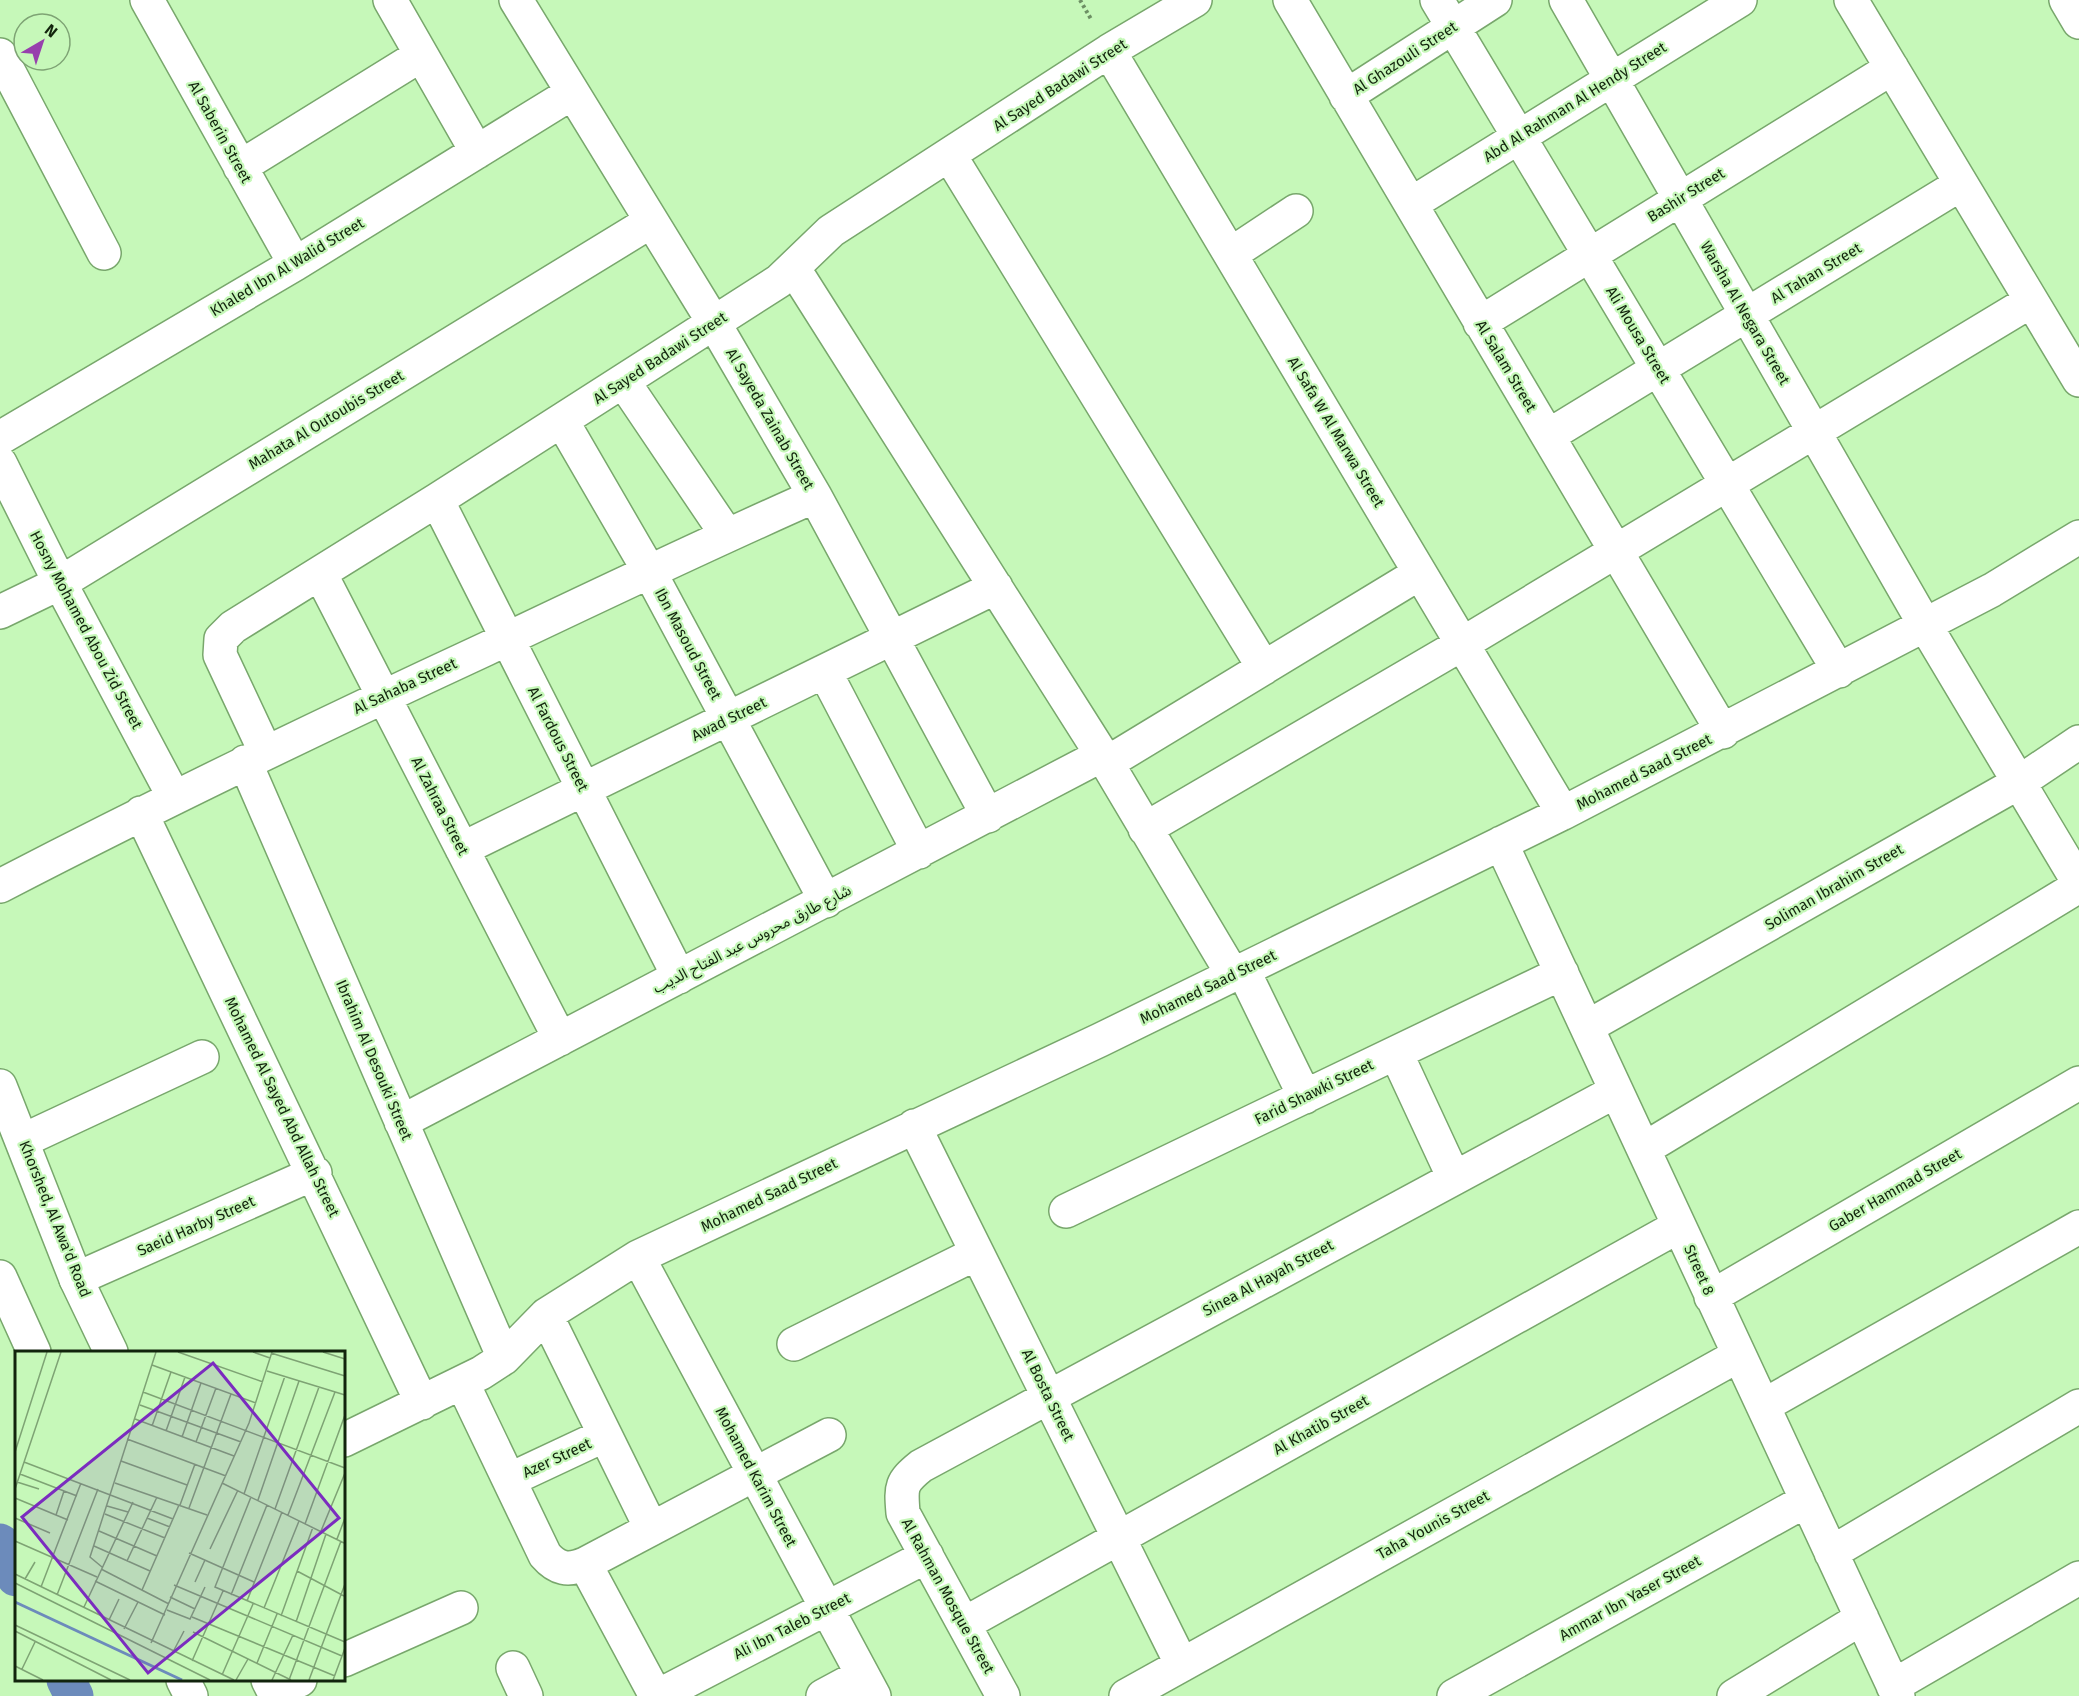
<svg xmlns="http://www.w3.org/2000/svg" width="2079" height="1696" font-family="'Fira Sans','Noto Sans Arabic',sans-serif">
<rect width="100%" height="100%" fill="#c6f8b9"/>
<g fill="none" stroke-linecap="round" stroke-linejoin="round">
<path stroke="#6c8bbb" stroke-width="39" d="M 0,1543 L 16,1577
M 66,1680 L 74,1696"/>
<g stroke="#78a76c" stroke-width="36">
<path id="minor" d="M 147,0 L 295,264
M 390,0 L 477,152
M 516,0 L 714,323 L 815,496 L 988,816
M 1290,0 L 1723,732
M 1437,0 L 1839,671
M 1566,0 L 1925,625 L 2079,883
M 1851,0 L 2079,380
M 2066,0 L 2079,22
M 1109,51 L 1563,813
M 0,55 L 104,253
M 1346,96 L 1495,0
M 950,156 L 1264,668
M 240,167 L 421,55
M 1411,204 L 1740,0
M 1231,254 L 1296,211
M 794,269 L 1107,763 L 1233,975
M 1480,323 L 1892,68
M 623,381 L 727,535
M 562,421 L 649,571 L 826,901
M 1548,436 L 1961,184
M 0,438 L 295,264 L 572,93
M 0,463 L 60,583 L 174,797
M 437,500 L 679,977
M 320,573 L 560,1039
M 0,612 L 60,583 L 650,222
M 825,672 L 919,852
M 266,753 L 220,655 L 221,639 L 233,627 L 437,500 L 779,281 L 831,231 L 1109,51 L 1195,0
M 245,762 L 504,1358
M 1107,763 L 1420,573
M 141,813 L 422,1403
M 1145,829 L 1462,644 L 2031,301
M 1501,843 L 1898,1696
M 462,849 L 996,587
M 0,886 C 160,803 322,725 486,649 C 595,597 704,545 815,496
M 1243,970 L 1305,1097
M 1587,1027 L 2018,783 L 2079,742
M 1396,1053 L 1454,1178
M 401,1122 L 1102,755
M 914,1126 L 1182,1665
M 24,1140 L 202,1057
M 1644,1149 L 2079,886
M 1066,1211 L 1562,973
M 638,1257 L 874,1696
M 76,1279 L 315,1173
M 1711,1297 L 2079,1083
M 546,1315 L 651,1528
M 794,1344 L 977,1253
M 463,1384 L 545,1555 C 557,1569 568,1571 585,1564 L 829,1435
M 1763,1406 L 2079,1227
M 344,1440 L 481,1373 L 504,1358 L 546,1315 L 638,1257 L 1100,1040 L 1563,813 L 1992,590 L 2079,537
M 509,1480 L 605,1435
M 1831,1553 L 2079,1406
M 585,1564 L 656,1696
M 964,1624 L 1679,1226
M 344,1660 L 461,1608
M 513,1668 L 526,1696
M 1893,1686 L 2079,1578
M 274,1691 L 300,1680
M 658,1696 L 927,1556
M 823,1696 L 862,1675
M 1003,1696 L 903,1513 C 901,1487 900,1483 921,1466 L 1616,1091
M 1126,1696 L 1739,1355
M 1454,1696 L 1807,1500
M 1734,1696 L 1862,1618"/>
</g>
<g stroke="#78a76c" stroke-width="36">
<path id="secondary" d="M 0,1086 L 76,1279 L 111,1352
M 0,1277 L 34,1352
M 183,1680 L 191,1696
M 268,1680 L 276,1696"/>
</g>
<path stroke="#6d8f64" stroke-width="4" stroke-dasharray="3 3" stroke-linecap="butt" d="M 1080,0 L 1091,19"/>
<use href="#minor" stroke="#fff" stroke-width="33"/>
<use href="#secondary" stroke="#fff" stroke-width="33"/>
</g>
<g text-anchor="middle" stroke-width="4.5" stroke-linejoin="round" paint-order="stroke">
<g font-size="15" fill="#12240d" stroke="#c6f8b9">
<text transform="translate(1405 58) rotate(-33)" y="5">Al Ghazouli Street</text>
<text transform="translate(1060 85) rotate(-33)" y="5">Al Sayed Badawi Street</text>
<text transform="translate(1575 102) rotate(-32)" y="5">Abd Al Rahman Al Hendy Street</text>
<text transform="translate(220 132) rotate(61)" y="5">Al Saberin Street</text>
<text transform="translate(1686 195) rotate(-32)" y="5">Bashir Street</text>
<text transform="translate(287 267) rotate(-31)" y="5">Khaled Ibn Al Walid Street</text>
<text transform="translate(1816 273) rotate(-31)" y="5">Al Tahan Street</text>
<text transform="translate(1745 313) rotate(60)" y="5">Warsha Al Negara Street</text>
<text transform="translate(1638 335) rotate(59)" y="5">Ali Mousa Street</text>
<text transform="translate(660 358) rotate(-33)" y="5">Al Sayed Badawi Street</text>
<text transform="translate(1506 366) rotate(59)" y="5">Al Salam Street</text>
<text transform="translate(770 419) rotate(60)" y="5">Al Sayeda Zainab Street</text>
<text transform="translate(326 420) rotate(-31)" y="5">Mahata Al Outoubis Street</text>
<text transform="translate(1336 432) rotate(59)" y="5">Al Safa W Al Marwa Street</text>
<text transform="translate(86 630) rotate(62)" y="5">Hosny Mohamed Abou Zid Street</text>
<text transform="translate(688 644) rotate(62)" y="5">Ibn Masoud Street</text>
<text transform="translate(405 686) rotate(-25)" y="5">Al Sahaba Street</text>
<text transform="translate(729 719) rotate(-26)" y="5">Awad Street</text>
<text transform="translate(558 739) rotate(63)" y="5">Al Fardous Street</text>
<text transform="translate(1644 772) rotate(-27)" y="5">Mohamed Saad Street</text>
<text transform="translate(440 806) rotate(63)" y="5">Al Zahraa Street</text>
<text transform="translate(1834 887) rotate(-30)" y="5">Soliman Ibrahim Street</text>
<text transform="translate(752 939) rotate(-27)" y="5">شارع طارق محروس عبد الفتاح الديب</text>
<text transform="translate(1208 987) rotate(-26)" y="5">Mohamed Saad Street</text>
<text transform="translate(374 1060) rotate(67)" y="5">Ibrahim Al Desouki Street</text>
<text transform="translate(1314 1092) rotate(-26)" y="5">Farid Shawki Street</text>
<text transform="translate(282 1107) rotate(64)" y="5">Mohamed Al Sayed Abd Allah Street</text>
<text transform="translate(1895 1190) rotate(-30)" y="5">Gaber Hammad Street</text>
<text transform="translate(769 1195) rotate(-26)" y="5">Mohamed Saad Street</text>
<text transform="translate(55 1219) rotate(68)" y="5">Khorshed, Al Awa'd Road</text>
<text transform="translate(196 1226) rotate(-24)" y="5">Saeid Harby Street</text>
<text transform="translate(1699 1270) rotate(66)" y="5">Street 8</text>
<text transform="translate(1268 1278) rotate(-28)" y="5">Sinea Al Hayah Street</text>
<text transform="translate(1048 1395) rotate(64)" y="5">Al Bosta Street</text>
<text transform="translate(1321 1425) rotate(-29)" y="5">Al Khatib Street</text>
<text transform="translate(557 1458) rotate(-25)" y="5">Azer Street</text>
<text transform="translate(756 1477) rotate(62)" y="5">Mohamed Karim Street</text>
<text transform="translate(1433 1525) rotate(-29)" y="5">Taha Younis Street</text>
<text transform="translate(948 1596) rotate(61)" y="5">Al Rahman Mosque Street</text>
<text transform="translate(1630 1598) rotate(-29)" y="5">Ammar Ibn Yaser Street</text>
<text transform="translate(792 1626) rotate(-27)" y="5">Ali Ibn Taleb Street</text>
</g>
</g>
<g transform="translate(15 1351)">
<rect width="330" height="330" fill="#c6f8b9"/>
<path fill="none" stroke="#6c8bbb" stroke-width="3" d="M 0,251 L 167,329"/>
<path fill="none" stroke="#7ea374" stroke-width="1.5" d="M 163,1 L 248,31M 238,1 L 255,7M 308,1 L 330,8M 256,2 L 330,25M 137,14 L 241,52M 252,20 L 330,44M 128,41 L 330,117M 125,54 L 226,91M 120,68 L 219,105M 137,75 L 156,21M 151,80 L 170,26M 167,86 L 186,32M 112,88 L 211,125M 181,91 L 201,37M 0,101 L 32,1M 106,110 L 172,134M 9,111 L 158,168M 5,123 L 62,145M 2,131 L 24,138M 100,132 L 192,164M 207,132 L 329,192M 0,138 L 46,1M 229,143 L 270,25M 236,146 L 200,236 L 330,291M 0,147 L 53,169M 243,149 L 284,30M 165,154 L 180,113M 92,155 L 113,161M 174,157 L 216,43M 260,158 L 304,36M 90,163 L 150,187M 41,164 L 49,140M 273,164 L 320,41M 0,167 L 35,182M 132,167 L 155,176M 290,173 L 330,64M 84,180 L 142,205M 306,180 L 330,122M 322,188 L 330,167M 0,190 L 82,226M 79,195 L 135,220M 195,198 L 223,139M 174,202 L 239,231M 112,210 L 142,146M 87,216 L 75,206 L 141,1M 86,218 L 154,253M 282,220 L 329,245M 0,223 L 219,329M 10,228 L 20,211M 80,230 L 150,264M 180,231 L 190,209M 0,232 L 195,329M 159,234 L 327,305M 26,236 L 66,132M 127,239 L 164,154M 42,244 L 83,138M 216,244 L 252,154M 155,246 L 180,258M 232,250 L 267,161M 69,256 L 118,151M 249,257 L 284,170M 152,259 L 175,268 L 190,236M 266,265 L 298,176M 177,266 L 320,325M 94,269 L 104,248M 281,271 L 311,183M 0,274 L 115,329M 109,278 L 123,251M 0,280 L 96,329M 178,281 L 276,329M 136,292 L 234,72 L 257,1M 158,301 L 169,280M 177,310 L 208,240M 242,312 L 262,263M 0,315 L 28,329M 7,318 L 20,291M 207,324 L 238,253M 221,329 L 233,308M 257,329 L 278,284M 274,329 L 326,190M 294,329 L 330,233M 318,329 L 330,297"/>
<path fill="#7b2cbf" fill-opacity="0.15" stroke="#7b2cbf" stroke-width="3" d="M 198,12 L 324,167 L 133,322 L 7,166 Z"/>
<rect width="330" height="330" fill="none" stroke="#12240d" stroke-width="3"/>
</g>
<g transform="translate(42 42) rotate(39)"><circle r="28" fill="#c6f8b9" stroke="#7ea374" stroke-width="1.5"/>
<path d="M0-4.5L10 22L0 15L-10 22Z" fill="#9740ad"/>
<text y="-9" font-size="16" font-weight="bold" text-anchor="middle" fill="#12240d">N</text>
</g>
</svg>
